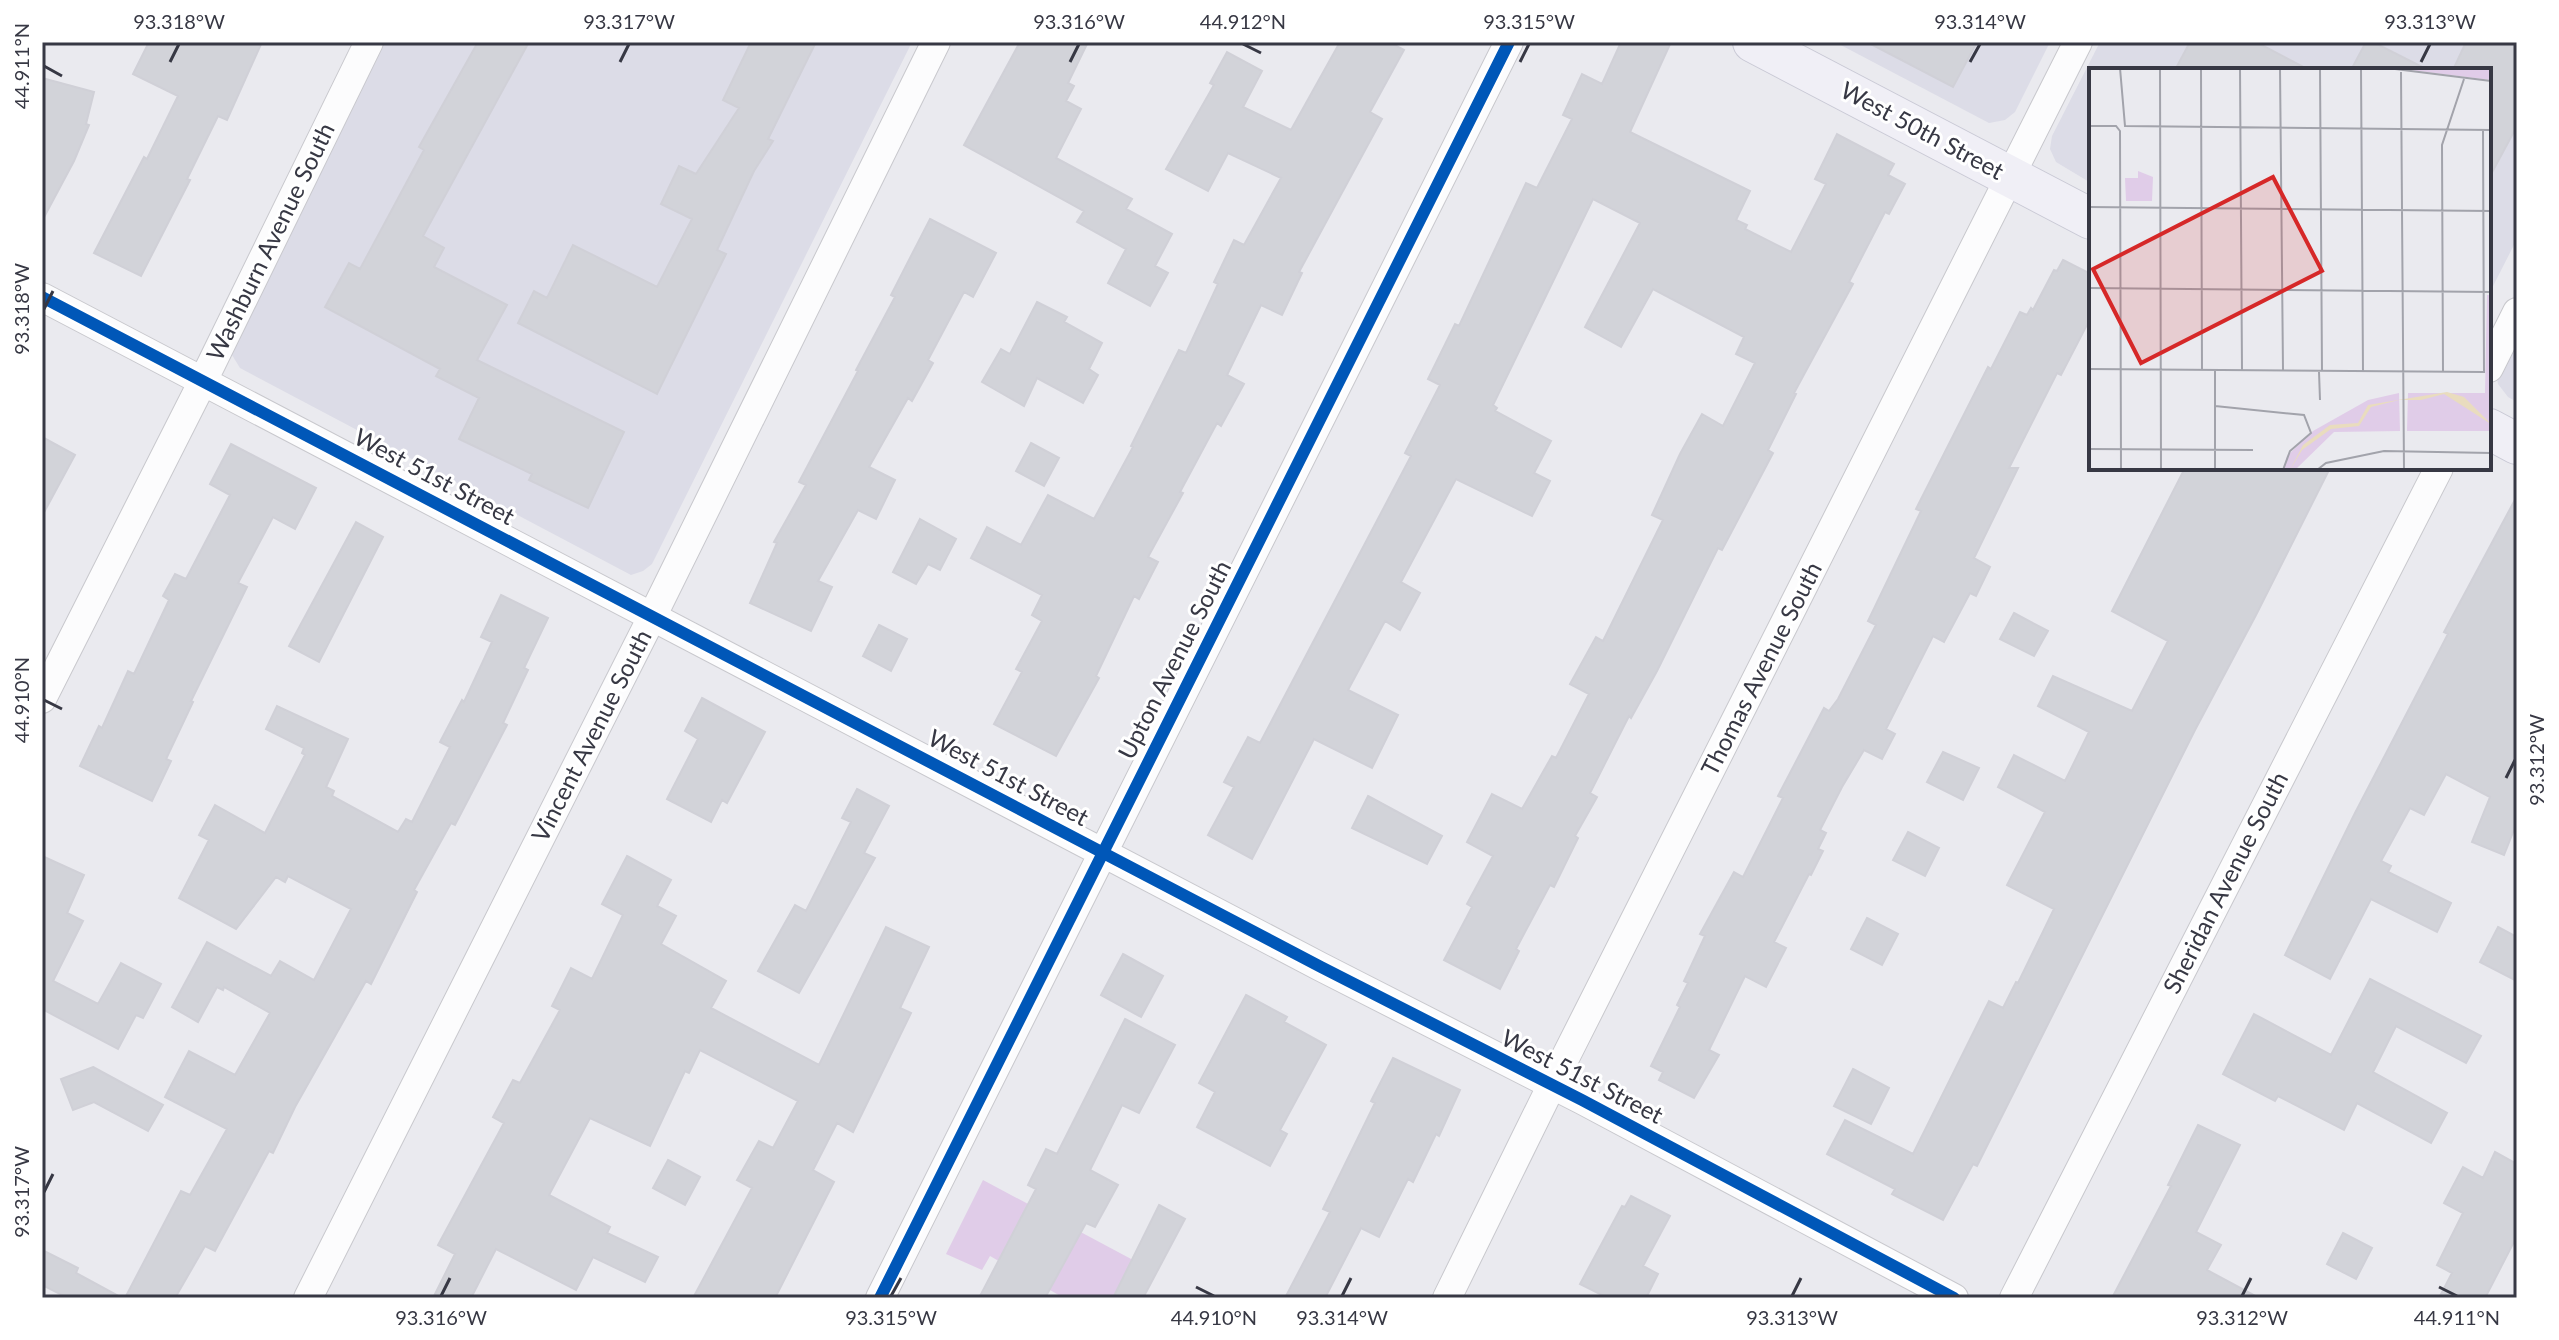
<svg xmlns="http://www.w3.org/2000/svg" width="2559" height="1340" font-family="Lato,sans-serif">
<rect width="100%" height="100%" fill="#eaeaef"/>
<path fill="#dcdce7" d="M 383,42 L 912,42 L 652,564 L 643,571 L 631,575 L 240,368 L 232,355 L 229,341 Z
M 1835,42 L 2050,42 L 2015,112 L 2005,120 L 1989,123 Z
M 2100,42 L 2517,42 L 2517,239 L 2489,294 L 2489,70 L 2091,70 L 2091,183 L 2056,162 L 2050,149 L 2052,136 Z
M 2517,325 L 2517,402 L 2508,397 L 2498,384 L 2495,368 Z"/>
<path fill="#e0cce8" d="M 983,1180 L 1133,1260 L 1113,1298 L 1064,1298 L 990,1256 L 982,1270 L 946,1254 Z"/>
<path fill="#d2d3d9" stroke="#d0d0d7" stroke-width="2" d="M 149,42 L 262,42 L 227,120 L 218,116 L 187,179 L 190,180 L 141,276 L 94,253 L 144,157 L 147,159 L 178,96 L 133,74 Z
M 478,42 L 529,42 L 423,236 L 444,248 L 434,267 L 507,305 L 477,360 L 624,432 L 588,508 L 529,480 L 532,474 L 459,439 L 479,398 L 436,376 L 440,369 L 325,307 L 349,263 L 360,269 L 424,150 L 419,147 Z
M 751,42 L 816,42 L 768,139 L 773,141 L 754,171 L 717,250 L 726,254 L 657,394 L 518,323 L 534,291 L 547,298 L 573,245 L 657,287 L 692,219 L 661,204 L 679,166 L 696,174 L 739,108 L 723,100 Z
M 1020,42 L 1088,42 L 1068,83 L 1074,86 L 1066,101 L 1081,109 L 1056,158 L 1132,199 L 1126,209 L 1172,234 L 1155,266 L 1168,273 L 1150,306 L 1108,283 L 1126,249 L 1077,222 L 1084,211 L 964,145 Z
M 1340,42 L 1389,42 L 1404,50 L 1370,112 L 1382,119 L 1299,272 L 1302,273 L 1282,315 L 1261,305 L 1227,375 L 1244,384 L 1221,426 L 1217,423 L 1180,492 L 1183,493 L 1148,557 L 1158,562 L 1139,599 L 1134,596 L 1096,676 L 1099,678 L 1056,756 L 994,724 L 1022,672 L 1016,669 L 1042,621 L 1032,615 L 1042,595 L 971,558 L 987,527 L 1021,545 L 1048,495 L 1094,519 L 1133,447 L 1131,446 L 1179,350 L 1186,353 L 1218,284 L 1214,282 L 1234,240 L 1244,245 L 1281,178 L 1228,153 L 1208,191 L 1166,169 L 1214,85 L 1210,83 L 1227,52 L 1262,71 L 1243,107 L 1291,130 Z
M 1621,42 L 1671,42 L 1630,132 L 1750,191 L 1736,220 L 1747,225 L 1745,229 L 1791,252 L 1826,184 L 1815,179 L 1837,134 L 1894,164 L 1888,175 L 1905,184 L 1889,214 L 1885,212 L 1849,282 L 1853,284 L 1794,393 L 1796,394 L 1768,450 L 1773,453 L 1722,550 L 1718,548 L 1657,671 L 1631,718 L 1629,716 L 1590,793 L 1597,797 L 1575,836 L 1578,838 L 1554,887 L 1550,885 L 1516,949 L 1519,951 L 1500,989 L 1444,960 L 1472,907 L 1467,904 L 1493,856 L 1467,842 L 1492,794 L 1522,809 L 1552,756 L 1556,758 L 1589,694 L 1570,684 L 1596,637 L 1603,641 L 1663,520 L 1652,515 L 1680,454 L 1702,414 L 1723,426 L 1755,363 L 1736,354 L 1744,337 L 1653,289 L 1621,347 L 1585,327 L 1640,223 L 1593,199 L 1493,405 L 1497,408 L 1495,411 L 1551,441 L 1534,473 L 1550,481 L 1532,516 L 1456,479 L 1401,582 L 1420,593 L 1400,630 L 1385,621 L 1348,690 L 1398,715 L 1372,768 L 1314,739 L 1252,859 L 1208,835 L 1234,787 L 1224,782 L 1248,737 L 1260,743 L 1411,456 L 1405,453 L 1440,385 L 1428,379 L 1455,324 L 1459,326 L 1526,183 L 1537,188 L 1572,119 L 1563,115 L 1582,74 L 1602,84 Z
M 1867,42 L 1977,42 L 1953,87 Z
M 2190,42 L 2256,42 L 2309,70 L 2175,70 Z
M 2366,42 L 2373,42 L 2428,70 L 2351,70 Z
M 2466,42 L 2507,42 L 2517,47 L 2517,126 L 2489,178 L 2489,70 L 2453,70 Z
M 42,78 L 94,92 L 86,124 L 89,125 L 74,161 L 42,221 Z
M 930,219 L 996,253 L 973,297 L 964,292 L 928,360 L 933,363 L 912,401 L 908,398 L 869,467 L 895,480 L 876,519 L 858,510 L 818,581 L 832,587 L 811,631 L 750,603 L 777,543 L 774,542 L 806,485 L 799,482 L 858,371 L 856,370 L 895,297 L 891,295 Z
M 2063,260 L 2091,274 L 2091,317 L 2061,375 L 2057,373 L 2009,468 L 2018,468 L 1974,558 L 1990,567 L 1976,596 L 1970,593 L 1944,642 L 1933,636 L 1886,729 L 1895,734 L 1882,759 L 1864,750 L 1842,787 L 1820,830 L 1826,833 L 1818,849 L 1823,851 L 1811,875 L 1809,874 L 1774,942 L 1786,948 L 1766,987 L 1745,976 L 1709,1050 L 1719,1055 L 1694,1098 L 1659,1080 L 1663,1072 L 1651,1066 L 1680,1007 L 1677,1005 L 1688,983 L 1684,981 L 1705,936 L 1700,934 L 1734,872 L 1743,877 L 1783,798 L 1778,796 L 1824,708 L 1829,711 L 1838,699 L 1876,625 L 1868,621 L 1921,511 L 1916,509 L 1988,367 L 1991,369 L 2020,312 L 2027,315 L 2031,308 L 2033,310 L 2054,270 L 2057,271 Z
M 1037,302 L 1067,317 L 1064,322 L 1102,343 L 1089,369 L 1098,375 L 1083,403 L 1037,378 L 1024,406 L 982,382 L 1001,349 L 1010,354 Z
M 42,437 L 75,455 L 42,516 Z
M 1031,443 L 1059,458 L 1044,486 L 1016,471 Z
M 231,444 L 316,488 L 295,529 L 273,517 L 238,583 L 247,587 L 191,701 L 193,702 L 166,759 L 171,761 L 152,801 L 80,766 L 99,726 L 102,728 L 128,671 L 134,674 L 169,600 L 163,596 L 175,574 L 186,579 L 230,495 L 210,484 Z
M 2185,468 L 2330,468 L 2256,615 L 2195,730 L 1977,1166 L 1973,1164 L 1943,1220 L 1892,1194 L 1895,1189 L 1827,1154 L 1845,1120 L 1913,1154 L 1989,1001 L 2003,1008 L 2016,982 L 2018,983 L 2054,909 L 2007,885 L 2045,812 L 1998,787 L 2014,755 L 2065,781 L 2089,732 L 2038,706 L 2053,676 L 2132,711 L 2168,641 L 2112,611 Z
M 2517,496 L 2517,822 L 2504,855 L 2472,842 L 2490,797 L 2446,774 L 2424,815 L 2410,808 L 2381,861 L 2391,866 L 2388,872 L 2451,903 L 2437,932 L 2371,899 L 2330,979 L 2285,955 L 2355,813 L 2448,634 L 2444,632 Z
M 920,519 L 956,539 L 940,570 L 928,564 L 916,584 L 893,572 Z
M 356,522 L 383,537 L 319,662 L 289,646 Z
M 501,595 L 548,618 L 524,668 L 528,670 L 503,723 L 507,725 L 455,825 L 451,823 L 414,890 L 417,892 L 371,984 L 366,981 L 295,1107 L 273,1153 L 269,1151 L 215,1251 L 205,1246 L 175,1298 L 125,1298 L 181,1191 L 190,1195 L 227,1129 L 165,1097 L 189,1051 L 235,1075 L 270,1013 L 224,987 L 223,990 L 217,987 L 198,1022 L 172,1007 L 207,942 L 271,976 L 280,961 L 314,980 L 351,909 L 288,876 L 285,882 L 276,877 L 236,929 L 179,898 L 209,840 L 199,835 L 215,805 L 265,833 L 305,755 L 302,753 L 304,748 L 266,729 L 277,706 L 348,739 L 326,787 L 334,791 L 332,796 L 398,832 L 406,819 L 412,822 L 450,747 L 440,742 L 462,700 L 464,702 L 492,642 L 481,637 Z
M 2014,613 L 2048,631 L 2034,656 L 2000,639 Z
M 879,625 L 907,639 L 891,671 L 863,656 Z
M 702,698 L 765,732 L 727,803 L 722,800 L 711,822 L 667,799 L 698,739 L 685,731 Z
M 1943,752 L 1979,768 L 1963,800 L 1927,782 Z
M 857,789 L 889,806 L 864,853 L 875,858 L 799,993 L 758,971 L 795,905 L 806,911 L 851,822 L 842,818 Z
M 1368,796 L 1442,836 L 1427,864 L 1352,828 Z
M 1908,832 L 1939,848 L 1925,876 L 1893,860 Z
M 42,856 L 84,875 L 67,913 L 83,921 L 53,981 L 98,1004 L 121,963 L 161,984 L 143,1018 L 136,1015 L 118,1049 L 42,1009 Z
M 627,856 L 671,880 L 657,906 L 676,916 L 661,944 L 726,981 L 711,1008 L 819,1065 L 886,927 L 929,947 L 900,1008 L 911,1013 L 853,1132 L 837,1123 L 813,1170 L 834,1182 L 775,1298 L 693,1298 L 752,1188 L 737,1180 L 759,1141 L 773,1148 L 798,1101 L 700,1050 L 689,1073 L 685,1071 L 650,1146 L 590,1118 L 549,1195 L 610,1227 L 607,1233 L 658,1257 L 645,1282 L 593,1257 L 576,1290 L 496,1249 L 471,1298 L 433,1298 L 455,1254 L 438,1245 L 504,1123 L 493,1117 L 513,1080 L 520,1083 L 560,1010 L 552,1006 L 571,968 L 592,979 L 623,915 L 602,904 Z
M 1867,918 L 1898,934 L 1882,965 L 1851,949 Z
M 2498,927 L 2517,937 L 2517,981 L 2480,962 Z
M 1123,954 L 1163,976 L 1141,1017 L 1101,995 Z
M 2370,979 L 2481,1036 L 2466,1063 L 2396,1026 L 2373,1072 L 2447,1113 L 2431,1143 L 2357,1103 L 2344,1130 L 2278,1096 L 2275,1101 L 2223,1074 L 2254,1014 L 2331,1055 Z
M 1246,995 L 1287,1017 L 1284,1022 L 1326,1045 L 1280,1130 L 1287,1134 L 1270,1166 L 1197,1127 L 1215,1092 L 1199,1083 Z
M 1125,1019 L 1175,1045 L 1139,1113 L 1122,1105 L 1090,1170 L 1118,1185 L 1095,1227 L 1086,1223 L 1045,1298 L 979,1298 L 1036,1189 L 1028,1185 L 1046,1149 L 1057,1154 Z
M 1393,1058 L 1460,1090 L 1439,1136 L 1436,1134 L 1413,1182 L 1408,1179 L 1379,1237 L 1361,1228 L 1325,1298 L 1285,1298 L 1330,1212 L 1323,1209 L 1375,1103 L 1371,1101 Z
M 93,1067 L 163,1105 L 148,1131 L 94,1102 L 73,1110 L 61,1079 Z
M 1853,1069 L 1889,1088 L 1871,1124 L 1834,1106 Z
M 2198,1125 L 2240,1145 L 2196,1232 L 2221,1245 L 2207,1270 L 2259,1298 L 2112,1298 L 2171,1186 L 2168,1185 Z
M 2495,1152 L 2517,1164 L 2517,1236 L 2485,1298 L 2439,1298 L 2452,1273 L 2437,1265 L 2463,1213 L 2444,1203 L 2463,1167 L 2483,1178 Z
M 668,1160 L 700,1177 L 685,1205 L 653,1188 Z
M 1631,1196 L 1670,1216 L 1643,1266 L 1658,1274 L 1646,1298 L 1608,1298 L 1580,1284 L 1622,1206 L 1625,1207 Z
M 1159,1205 L 1185,1219 L 1143,1298 L 1113,1298 Z
M 2343,1233 L 2372,1248 L 2356,1279 L 2327,1264 Z
M 42,1250 L 78,1268 L 76,1273 L 122,1298 L 68,1298 L 42,1285 Z"/>
<g fill="none" stroke-linecap="round" stroke-linejoin="round">
<g stroke="#c8c8cd" stroke-width="30">
<path id="minor" d="M 42,297 L 1321,967 L 1582,1100 L 1954,1298
M 2489,368 L 2517,312
M 42,699 L 203,381 L 369,42
M 308,1298 L 652,617 L 936,42
M 880,1298 L 1509,42
M 1447,1298 L 1565,1058 L 2078,42
M 2014,1298 L 2439,468"/>
</g>
<g stroke="#c9c9d5" stroke-width="42">
<path id="secondary" d="M 1753,42 L 2091,219
M 2489,429 L 2517,444"/>
</g>
<use href="#minor" stroke="#fcfcfd" stroke-width="28"/>
<use href="#secondary" stroke="#f0eff6" stroke-width="40"/>
<g stroke="#fff" stroke-width="17">
<path id="cycleway" d="M 42,297 L 1321,967 L 1582,1100 L 1954,1298
M 880,1298 L 1509,42"/>
</g>
<use href="#cycleway" stroke="#0057b8" stroke-width="12"/>
</g>
<path fill="none" stroke="#373844" stroke-width="3" d="M 1243,44 L 1261,53M 170,62 L 179,44M 620,62 L 629,44M 1070,62 L 1079,44M 1520,62 L 1529,44M 1970,62 L 1980,44M 2421,62 L 2430,44M 44,66 L 62,76M 44,309 L 53,291M 44,700 L 62,709M 2506,778 L 2515,760M 44,1192 L 53,1174M 1196,1287 L 1214,1296M 2439,1287 L 2457,1296M 441,1296 L 450,1278M 891,1296 L 901,1278M 1342,1296 L 1351,1278M 1792,1296 L 1801,1278M 2242,1296 L 2251,1278"/>
<g text-anchor="middle" stroke-width="6" stroke-linejoin="round" paint-order="stroke">
<g font-size="24" fill="#373844" stroke="#fff">
<text transform="translate(1922 131) rotate(28)" y="8">West 50th Street</text>
<text transform="translate(271 242) rotate(-64)" y="8">Washburn Avenue South</text>
<text transform="translate(434 477) rotate(28)" y="8">West 51st Street</text>
<text transform="translate(1175 660) rotate(-63)" y="8">Upton Avenue South</text>
<text transform="translate(1762 669) rotate(-63)" y="8">Thomas Avenue South</text>
<text transform="translate(592 736) rotate(-63)" y="8">Vincent Avenue South</text>
<text transform="translate(1008 778) rotate(28)" y="8">West 51st Street</text>
<text transform="translate(2226 883) rotate(-63)" y="8">Sheridan Avenue South</text>
<text transform="translate(1582 1077) rotate(27)" y="8">West 51st Street</text>
</g>
</g>
<g transform="translate(2089 68)">
<rect width="402" height="402" fill="#eaeaef"/>
<path d="M 304,0 L 402,1 L 402,12 ZM 49,103 L 64,109 L 63,133 L 37,133 L 36,110 L 49,110 ZM 398,227 L 402,227 L 402,363 L 318,363 L 319,325 L 396,325 ZM 310,325 L 311,363 L 245,364 L 206,402 L 194,402 L 198,388 L 224,363 L 279,332 Z" fill="#e0cce8"/>
<path d="M 358,324 L 375,329 L 402,356 L 355,326 L 332,332 L 310,332 L 282,339 L 270,358 L 242,361 L 213,382 L 201,402 L 214,377 L 241,357 L 269,355 L 279,337 Z" fill="#e9dcbe"/>
<path fill="none" stroke="#a2a3ab" stroke-width="2" d="M 31,0 L 36,58 L 402,62M 71,0 L 72,402M 112,0 L 113,302M 151,0 L 153,302M 191,0 L 194,302M 231,0 L 233,304M 272,0 L 274,304M 298,0 L 402,13M 312,4 L 313,141M 0,58 L 27,58 L 31,63 L 32,402M 0,139 L 402,143M 313,143 L 315,402M 0,220 L 402,224M 0,301 L 395,304 L 394,62M 126,302 L 126,402M 230,304 L 231,332M 354,304 L 353,77 L 375,11M 126,338 L 215,347 L 222,365 L 201,383 L 194,402M 0,381 L 164,382M 228,402 L 237,395 L 295,383 L 402,385"/>
<path fill="#d62828" fill-opacity="0.15" stroke="#d62828" stroke-width="4" d="M 184,109 L 233,203 L 52,295 L 4,201 Z"/>
<rect width="402" height="402" fill="none" stroke="#373844" stroke-width="4"/>
</g>
<rect width="2559" height="1340" fill="none" stroke="#ffffff" stroke-width="88"/>
<rect x="44" y="44" width="2471" height="1252" fill="none" stroke="#373844" stroke-width="3"/>
<g font-size="20" text-anchor="middle" fill="#373844">
<text x="179" y="29">93.318°W</text>
<text x="629" y="29">93.317°W</text>
<text x="1079" y="29">93.316°W</text>
<text x="1243" y="29">44.912°N</text>
<text x="1529" y="29">93.315°W</text>
<text x="1980" y="29">93.314°W</text>
<text x="2430" y="29">93.313°W</text>
<text transform="translate(22 66) rotate(-90)" y="7">44.911°N</text>
<text transform="translate(22 309) rotate(-90)" y="7">93.318°W</text>
<text transform="translate(22 700) rotate(-90)" y="7">44.910°N</text>
<text transform="translate(2537 760) rotate(-90)" y="7">93.312°W</text>
<text transform="translate(22 1192) rotate(-90)" y="7">93.317°W</text>
<text x="441" y="1325">93.316°W</text>
<text x="891" y="1325">93.315°W</text>
<text x="1214" y="1325">44.910°N</text>
<text x="1342" y="1325">93.314°W</text>
<text x="1792" y="1325">93.313°W</text>
<text x="2242" y="1325">93.312°W</text>
<text x="2457" y="1325">44.911°N</text>
</g>
</svg>
